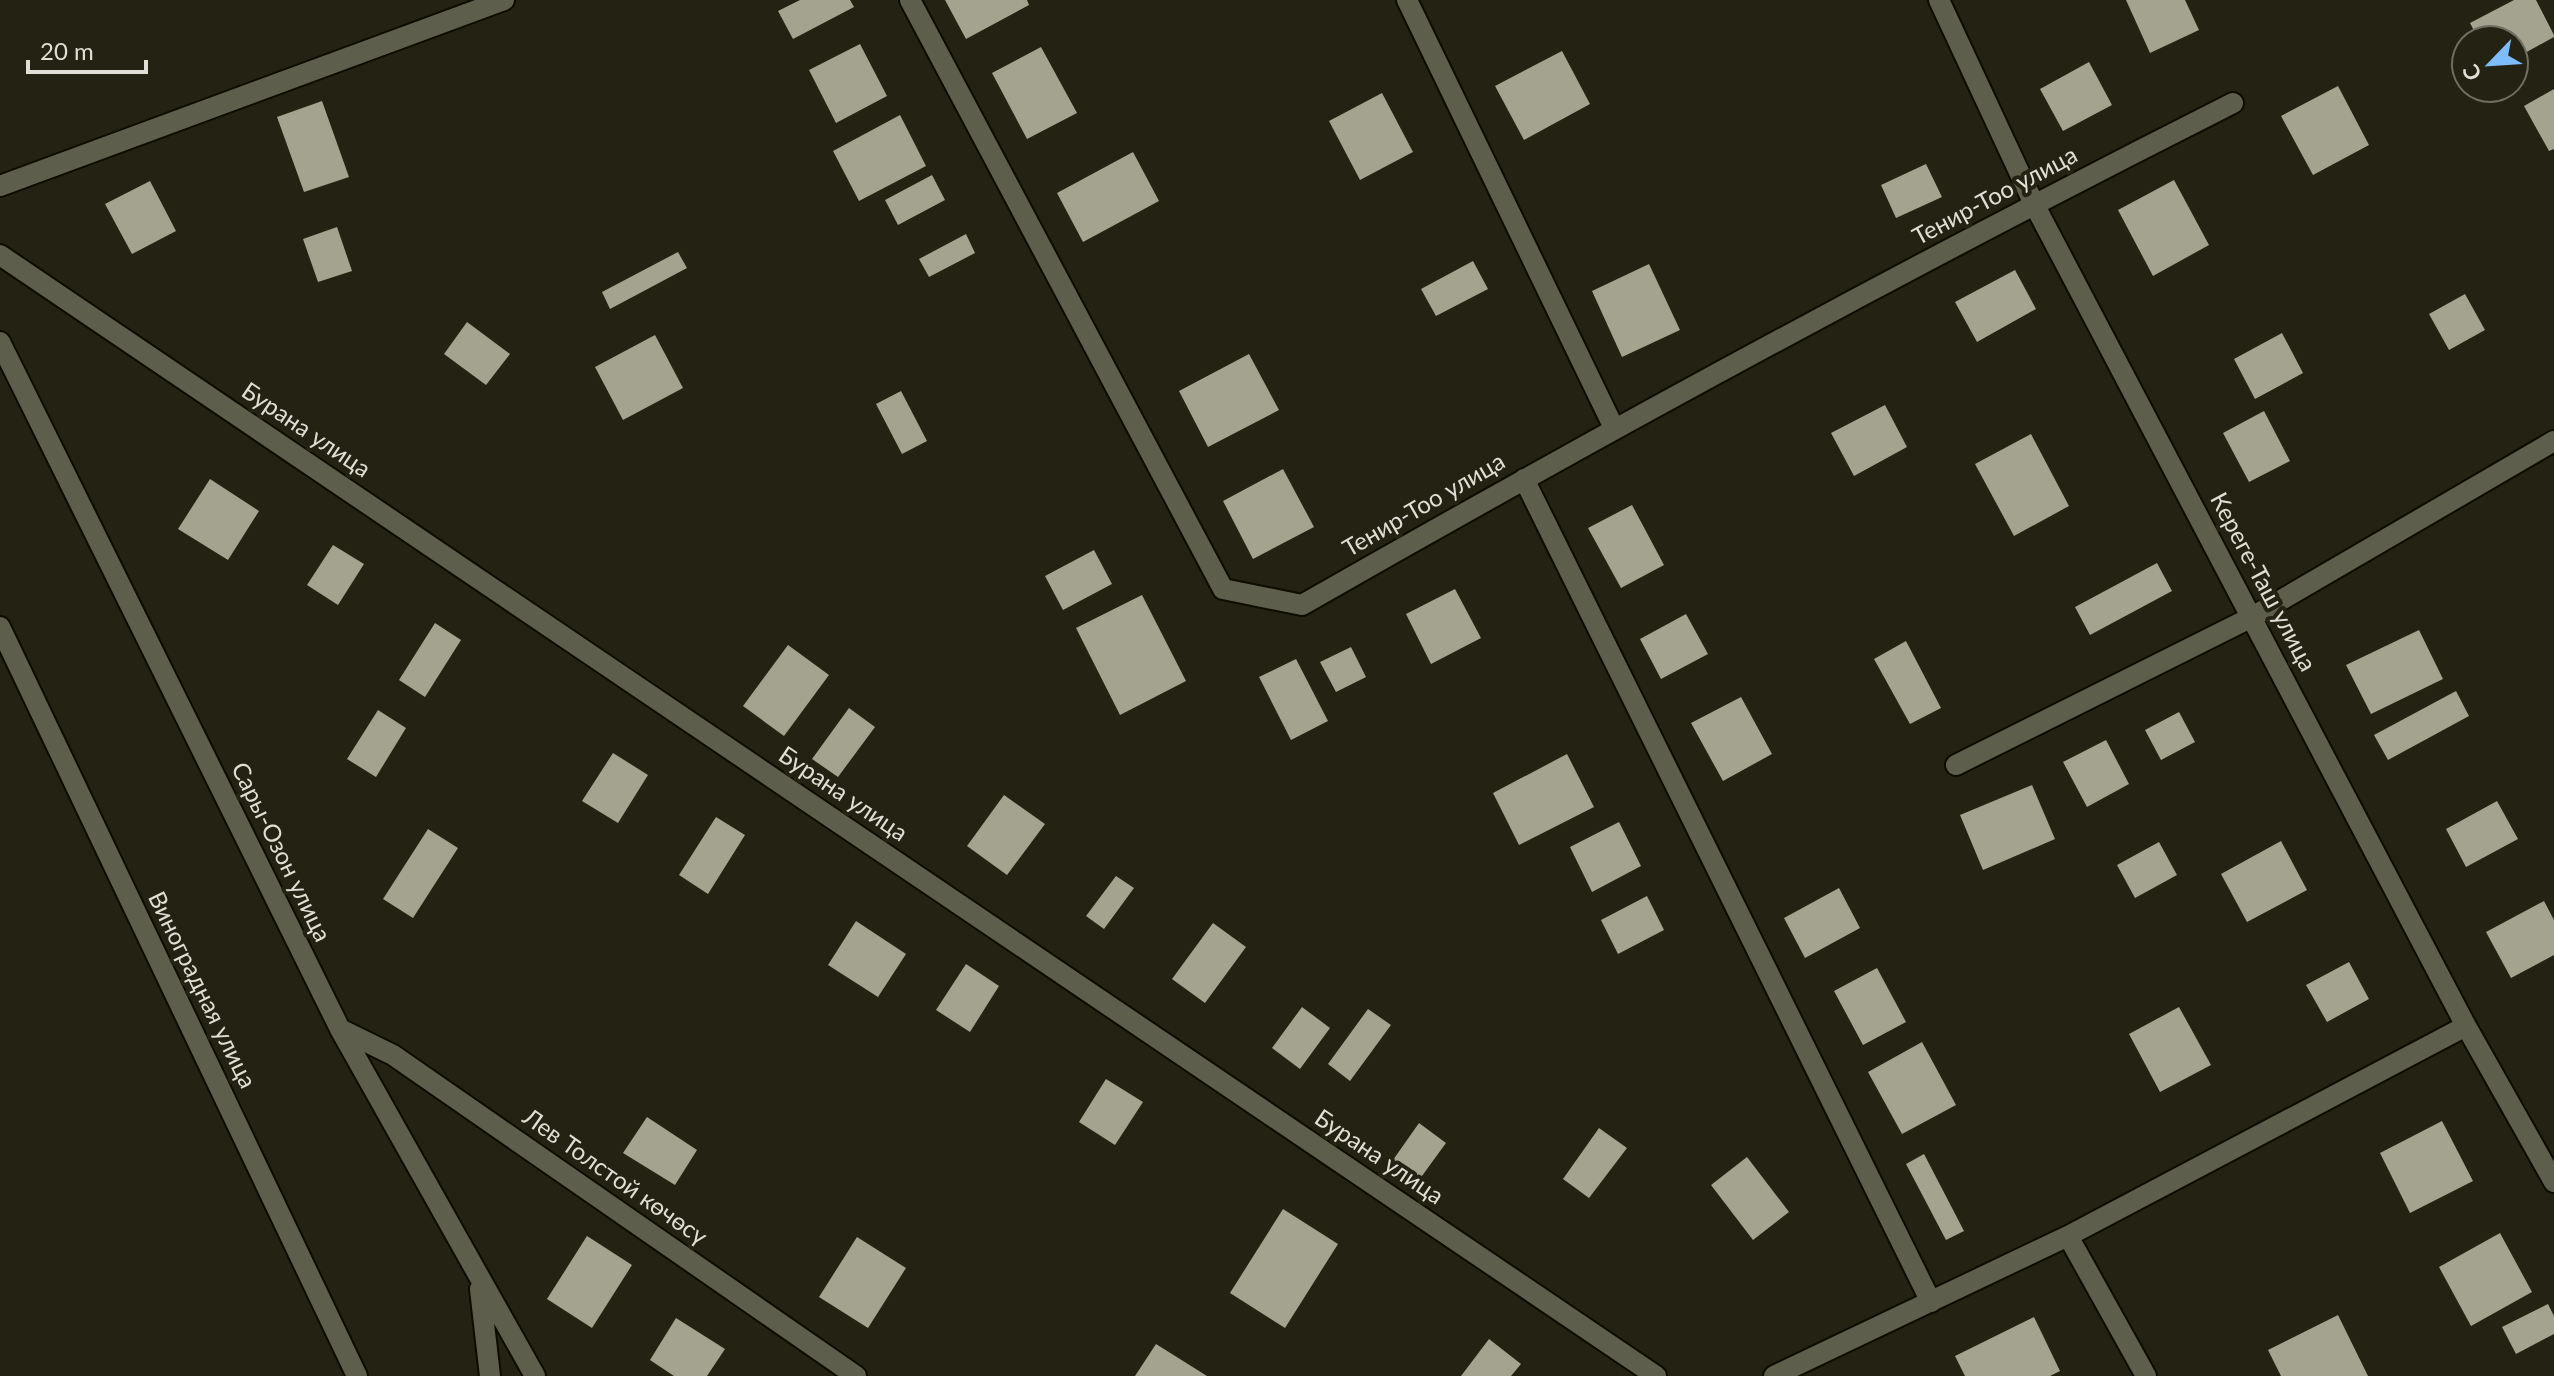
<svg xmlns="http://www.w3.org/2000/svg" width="2554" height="1376" font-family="Lato,sans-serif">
<rect width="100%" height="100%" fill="#242313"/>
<path fill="#a3a38f" d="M 800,0 L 850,0 L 854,7 L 793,39 L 778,11 Z
M 945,0 L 1027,0 L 1029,5 L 966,39 Z
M 2126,0 L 2185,0 L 2199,30 L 2150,53 Z
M 2514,0 L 2536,0 L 2554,35 L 2554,37 L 2514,59 L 2514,40 L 2479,40 L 2470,23 Z
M 860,44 L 887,96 L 836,123 L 809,70 Z
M 1041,47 L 1077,113 L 1027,139 L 992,73 Z
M 1562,51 L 1590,104 L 1524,140 L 1495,86 Z
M 2089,62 L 2112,105 L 2063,131 L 2040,89 Z
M 2338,86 L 2369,145 L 2313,175 L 2281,116 Z
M 2554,89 L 2554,149 L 2549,151 L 2524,106 Z
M 1382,93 L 1413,152 L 1360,180 L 1329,121 Z
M 322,101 L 349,177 L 304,192 L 277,117 Z
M 900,115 L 926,166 L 859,201 L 833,151 Z
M 1133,152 L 1159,201 L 1083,242 L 1057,193 Z
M 1926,164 L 1942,197 L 1896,218 L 1881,185 Z
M 932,175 L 945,200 L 898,225 L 885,200 Z
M 2174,180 L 2209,245 L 2153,276 L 2118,210 Z
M 150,181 L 176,231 L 132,254 L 105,204 Z
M 337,227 L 352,271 L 318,282 L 303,239 Z
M 966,234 L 975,253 L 929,277 L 919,259 Z
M 678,252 L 687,268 L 610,309 L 602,292 Z
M 1473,261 L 1488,289 L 1436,316 L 1421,289 Z
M 1649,264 L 1680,330 L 1622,357 L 1592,291 Z
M 2015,270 L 2036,309 L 1977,342 L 1955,302 Z
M 2465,294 L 2485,330 L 2449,350 L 2429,314 Z
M 467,322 L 510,354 L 486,385 L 444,354 Z
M 2282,333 L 2303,373 L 2255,399 L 2234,359 Z
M 655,335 L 683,388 L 623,420 L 595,367 Z
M 1249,354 L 1279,410 L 1208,447 L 1179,391 Z
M 901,391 L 927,441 L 902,454 L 876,404 Z
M 1885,405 L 1907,447 L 1854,476 L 1831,433 Z
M 2264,411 L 2290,461 L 2249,482 L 2223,433 Z
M 2031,434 L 2069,506 L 2014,536 L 1975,464 Z
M 1283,469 L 1314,527 L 1253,559 L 1223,501 Z
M 210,479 L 259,511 L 228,560 L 178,529 Z
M 1632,505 L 1664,565 L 1621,588 L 1588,528 Z
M 333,545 L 364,564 L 338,605 L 307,585 Z
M 1094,550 L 1112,584 L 1063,610 L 1045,576 Z
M 2157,563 L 2172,591 L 2090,635 L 2075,607 Z
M 1455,589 L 1481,638 L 1431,664 L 1406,614 Z
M 1142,595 L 1186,681 L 1120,715 L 1076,628 Z
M 1686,614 L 1708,654 L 1661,679 L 1640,639 Z
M 435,623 L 461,640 L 425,697 L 399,680 Z
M 2419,630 L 2443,679 L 2371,714 L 2346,665 Z
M 1906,641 L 1941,708 L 1910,724 L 1874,659 Z
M 788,645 L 829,675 L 784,736 L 743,706 Z
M 1351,647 L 1366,677 L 1336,692 L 1320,662 Z
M 1296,659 L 1328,721 L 1291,740 L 1259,677 Z
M 2456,691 L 2469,716 L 2388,760 L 2374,735 Z
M 1741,697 L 1772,754 L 1723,781 L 1691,723 Z
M 849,708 L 875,727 L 838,777 L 812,759 Z
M 378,710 L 406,728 L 376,777 L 347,759 Z
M 2179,712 L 2195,742 L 2161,760 L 2145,730 Z
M 2106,740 L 2129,784 L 2087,807 L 2063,762 Z
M 613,753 L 648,775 L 618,823 L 582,801 Z
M 1567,754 L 1594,807 L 1519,845 L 1493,793 Z
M 2032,785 L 2055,839 L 1983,870 L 1960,815 Z
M 1004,795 L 1045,824 L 1007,875 L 967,846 Z
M 2497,801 L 2518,839 L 2466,867 L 2446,829 Z
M 716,817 L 745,835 L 708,894 L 679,875 Z
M 1619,822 L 1641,866 L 1592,892 L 1570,847 Z
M 428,829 L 458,848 L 413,918 L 383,899 Z
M 2281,841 L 2307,890 L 2247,922 L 2221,874 Z
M 2159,842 L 2177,875 L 2135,898 L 2117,865 Z
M 1116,876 L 1134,888 L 1104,929 L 1086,916 Z
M 1839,888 L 1860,928 L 1805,958 L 1784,918 Z
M 1647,896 L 1664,930 L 1618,954 L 1601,920 Z
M 2544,901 L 2554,920 L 2554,955 L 2511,978 L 2486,932 Z
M 856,921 L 906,954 L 878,997 L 828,965 Z
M 1213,923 L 1246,947 L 1205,1003 L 1172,979 Z
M 2349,962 L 2369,999 L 2327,1022 L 2306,985 Z
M 966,964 L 999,986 L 970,1032 L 936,1010 Z
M 1877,968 L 1906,1022 L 1863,1045 L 1834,991 Z
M 1302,1007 L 1330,1028 L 1300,1069 L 1272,1048 Z
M 2179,1007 L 2211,1065 L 2160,1092 L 2129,1034 Z
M 1368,1009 L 1391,1025 L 1350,1081 L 1328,1064 Z
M 1922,1042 L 1956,1105 L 1902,1134 L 1868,1072 Z
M 1106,1079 L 1143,1102 L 1115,1145 L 1079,1122 Z
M 647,1117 L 697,1150 L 675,1185 L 623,1153 Z
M 2442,1121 L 2473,1181 L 2410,1213 L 2380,1153 Z
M 1419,1123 L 1446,1143 L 1419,1180 L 1393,1160 Z
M 1599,1128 L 1627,1148 L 1589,1198 L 1563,1179 Z
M 1924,1154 L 1964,1231 L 1946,1240 L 1906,1164 Z
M 1747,1157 L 1789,1212 L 1753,1240 L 1711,1185 Z
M 1283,1209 L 1338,1244 L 1285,1328 L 1230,1293 Z
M 2500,1233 L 2532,1292 L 2471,1326 L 2439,1267 Z
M 587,1236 L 632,1265 L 592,1328 L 547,1299 Z
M 857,1237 L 906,1268 L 868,1328 L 819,1297 Z
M 2548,1304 L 2554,1316 L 2554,1334 L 2516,1354 L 2502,1327 Z
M 2338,1315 L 2368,1376 L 2281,1376 L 2268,1350 Z
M 2034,1317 L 2060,1371 L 2050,1376 L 1965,1376 L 1955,1356 Z
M 676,1318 L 725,1349 L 707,1376 L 674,1376 L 650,1360 Z
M 1489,1339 L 1521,1364 L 1511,1376 L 1461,1376 Z
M 1156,1344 L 1207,1376 L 1135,1376 Z"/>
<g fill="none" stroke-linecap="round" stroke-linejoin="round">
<g stroke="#0d0c01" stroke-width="24">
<path id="minor" d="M 910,0 L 1223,589 L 1302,605 C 1608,430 1918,262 2233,103
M 1407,0 L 1614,428
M 1939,0 L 2034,204 L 2466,1026 L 2554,1182
M 0,186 L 504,0
M 0,255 L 1656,1376
M 0,342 L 340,1029 L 535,1376
M 1524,479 L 1931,1302
M 0,627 L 357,1376
M 1956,765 L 2252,617 L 2554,441
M 340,1029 L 393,1055 L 856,1376
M 2068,1236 L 2146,1376
M 480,1289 L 490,1376
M 1774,1376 L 2068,1236 L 2466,1026"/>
</g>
<use href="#minor" stroke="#5e5e4c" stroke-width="20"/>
</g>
<g text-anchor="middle" stroke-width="8" stroke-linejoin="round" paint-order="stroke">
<g font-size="24" fill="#dfdfd5" stroke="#242313">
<text transform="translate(1995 196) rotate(-28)" y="8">Тенир-Тоо улица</text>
<text transform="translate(306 430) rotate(34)" y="8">Бурана улица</text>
<text transform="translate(1424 505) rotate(-30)" y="8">Тенир-Тоо улица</text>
<text transform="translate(2263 582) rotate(62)" y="8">Кереге-Таш улица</text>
<text transform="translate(843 794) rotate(34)" y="8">Бурана улица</text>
<text transform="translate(281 852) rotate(64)" y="8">Сары-Озон улица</text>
<text transform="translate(202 990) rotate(64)" y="8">Виноградная улица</text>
<text transform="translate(1379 1157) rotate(34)" y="8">Бурана улица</text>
<text transform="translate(615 1177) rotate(35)" y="8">Лев Толстой көчөсү</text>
</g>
</g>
<g transform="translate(2490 64) rotate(245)"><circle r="38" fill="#242313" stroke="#6f6e61" stroke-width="2"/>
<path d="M0-6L14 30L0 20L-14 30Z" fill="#7ebdf9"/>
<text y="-12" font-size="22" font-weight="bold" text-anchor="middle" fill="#dfdfd5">С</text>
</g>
<path d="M28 60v12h118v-12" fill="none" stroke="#dfdfd5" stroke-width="4"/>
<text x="40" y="60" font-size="24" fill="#dfdfd5" stroke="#242313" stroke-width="6" paint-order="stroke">20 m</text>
</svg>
